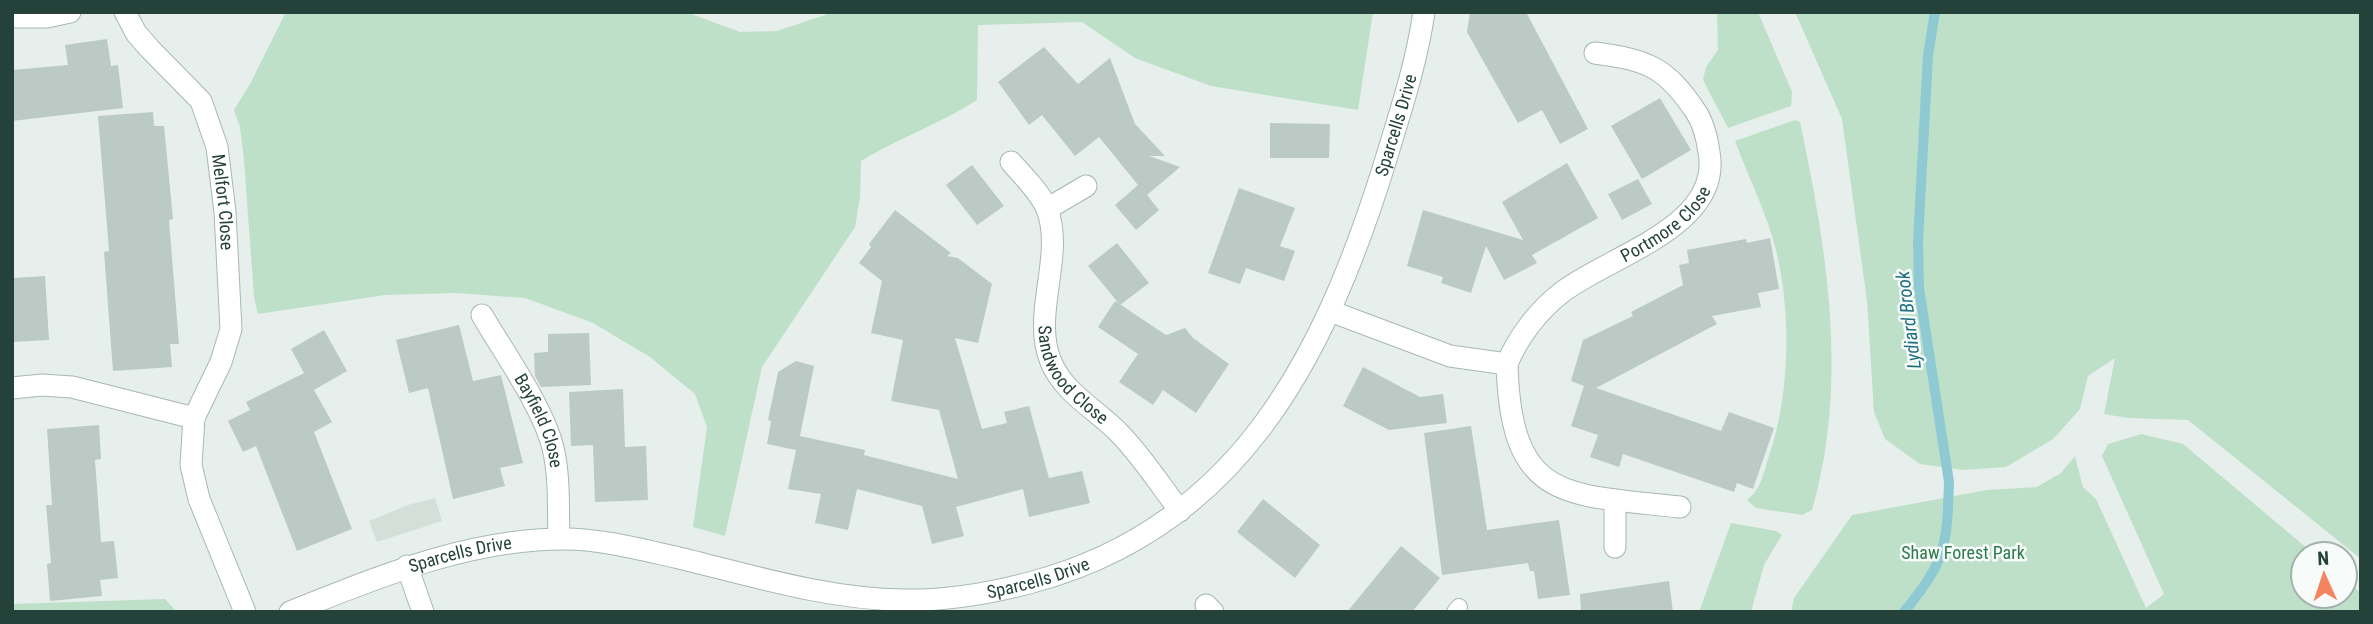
<svg xmlns="http://www.w3.org/2000/svg" width="2373" height="624" font-family="'Roboto Condensed',sans-serif">
<rect width="100%" height="100%" fill="#e6efeb"/>
<path fill="#d4dfda" d="M 435,498 L 442,521 L 377,542 L 369,521 L 408,505 Z"/>
<path fill="#bfe0c8" d="M 286,12 L 686,12 L 740,32 L 777,31 L 834,12 L 1373,12 L 1358,110 L 1211,86 L 1135,58 L 1082,22 L 978,25 L 977,100 C 940,124 898,138 861,161 L 860,197 L 855,227 L 762,367 L 725,536 L 693,527 L 707,427 L 695,394 L 650,357 L 593,323 L 525,298 L 457,293 L 385,295 L 258,314 L 254,297 L 244,160 L 240,127 L 234,110 L 250,84 Z
M 1717,12 L 1758,12 L 1792,92 L 1791,106 L 1728,128 L 1703,80 L 1706,67 L 1718,50 Z
M 1795,12 L 2361,12 L 2361,559 L 2188,420 L 2128,418 L 2104,414 L 2115,358 L 2088,376 L 2080,409 L 2053,439 L 2006,467 L 1963,470 L 1920,464 L 1885,439 L 1874,412 L 1867,301 L 1842,119 Z
M 1795,120 L 1800,122 C 1827,250 1849,382 1812,510 L 1802,515 L 1756,508 L 1747,500 C 1762,489 1764,470 1770,453 C 1791,389 1792,301 1772,236 C 1762,204 1747,173 1735,141 Z
M 2141,434 L 2183,444 L 2314,554 L 2303,554 L 2303,596 L 2345,596 L 2345,580 L 2361,593 L 2361,612 L 1791,612 L 1794,598 L 1852,515 L 1987,490 L 2037,487 L 2061,473 L 2075,456 L 2083,487 L 2096,499 L 2146,608 L 2164,594 L 2102,456 L 2108,444 Z
M 1731,523 L 1776,531 L 1782,535 L 1764,565 L 1751,612 L 1699,612 Z
M 165,599 L 177,612 L 12,612 L 12,604 Z"/>
<g fill="none" stroke-linecap="round" stroke-linejoin="round">
<path stroke="#8ec9d4" stroke-width="10" d="M 1904,612 C 1946,561 1947,546 1949,482 L 1919,288 L 1918,241 L 1921,185 L 1928,55 L 1935,12"/>
</g>
<path fill="#bbcac4" d="M 1470,12 L 1526,12 L 1588,129 L 1560,144 L 1542,110 L 1518,123 L 1467,32 Z
M 107,39 L 111,66 L 118,65 L 123,108 L 12,121 L 12,70 L 68,65 L 65,45 Z
M 1044,47 L 1078,84 L 1110,58 L 1135,124 L 1165,156 L 1149,156 L 1180,167 L 1147,195 L 1159,210 L 1136,230 L 1115,205 L 1138,185 L 1099,137 L 1075,156 L 1042,115 L 1029,125 L 998,82 Z
M 1660,98 L 1691,150 L 1642,179 L 1611,126 Z
M 153,112 L 154,126 L 164,126 L 173,219 L 169,220 L 179,344 L 170,344 L 172,367 L 113,371 L 104,252 L 109,251 L 98,116 Z
M 1270,123 L 1330,124 L 1329,158 L 1270,158 Z
M 1567,163 L 1598,218 L 1532,255 L 1537,263 L 1504,280 L 1486,246 L 1471,293 L 1441,283 L 1443,277 L 1407,266 L 1423,210 L 1523,240 L 1502,202 Z
M 972,165 L 1004,206 L 977,225 L 946,185 Z
M 1638,179 L 1652,204 L 1622,220 L 1608,194 Z
M 1239,188 L 1295,208 L 1280,246 L 1295,251 L 1284,281 L 1246,268 L 1240,284 L 1208,273 Z
M 895,210 L 951,253 L 947,256 L 958,258 L 992,284 L 978,343 L 955,338 L 982,429 L 1007,423 L 1004,412 L 1029,406 L 1049,478 L 1082,471 L 1090,503 L 1029,517 L 1023,489 L 956,507 L 964,536 L 932,544 L 922,506 L 857,489 L 848,530 L 815,523 L 821,494 L 788,489 L 796,450 L 767,444 L 771,421 L 768,420 L 778,372 L 796,361 L 814,366 L 800,436 L 865,450 L 864,455 L 958,479 L 939,410 L 891,401 L 903,340 L 871,333 L 882,281 L 859,263 L 871,247 L 869,244 Z
M 1770,238 L 1779,289 L 1758,293 L 1761,307 L 1712,316 L 1717,324 L 1596,388 L 1721,431 L 1729,412 L 1774,428 L 1753,489 L 1737,483 L 1734,492 L 1623,454 L 1619,467 L 1590,457 L 1598,435 L 1571,426 L 1584,386 L 1571,381 L 1583,340 L 1633,316 L 1631,312 L 1683,285 L 1679,265 L 1689,263 L 1687,250 L 1746,239 L 1747,243 Z
M 1117,243 L 1149,283 L 1120,305 L 1088,266 Z
M 45,276 L 49,340 L 12,342 L 12,278 Z
M 1115,301 L 1166,335 L 1185,328 L 1193,338 L 1229,364 L 1196,413 L 1163,390 L 1153,405 L 1119,382 L 1138,354 L 1098,327 Z
M 459,325 L 473,381 L 501,375 L 523,463 L 500,468 L 505,486 L 453,499 L 428,388 L 409,393 L 396,340 Z
M 324,330 L 347,371 L 314,390 L 332,422 L 314,432 L 352,529 L 297,551 L 256,446 L 243,452 L 228,421 L 250,410 L 246,402 L 304,373 L 291,349 Z
M 589,333 L 591,385 L 541,387 L 535,376 L 534,353 L 548,352 L 548,334 Z
M 1363,367 L 1420,397 L 1443,394 L 1447,423 L 1389,430 L 1343,406 Z
M 623,389 L 625,447 L 646,446 L 648,500 L 595,502 L 593,445 L 571,446 L 569,392 Z
M 99,425 L 101,459 L 95,460 L 101,542 L 114,541 L 118,578 L 100,580 L 102,596 L 50,601 L 47,564 L 51,563 L 46,505 L 52,505 L 47,429 Z
M 1471,426 L 1487,530 L 1559,520 L 1570,595 L 1538,599 L 1534,571 L 1530,571 L 1528,563 L 1442,575 L 1424,433 Z
M 1263,499 L 1320,545 L 1295,578 L 1237,532 Z
M 1401,546 L 1440,578 L 1412,612 L 1347,612 Z
M 1669,581 L 1673,612 L 1581,612 L 1580,594 Z"/>
<g fill="none" stroke-linecap="round" stroke-linejoin="round">
<g stroke="#a8b8b2" stroke-width="18">
<path id="lane" d="M 1455,612 L 1459,607"/>
</g>
<g stroke="#a8b8b2" stroke-width="23">
<g id="street">
<path id="s1" d="M 125,12 L 136,33 L 149,48 L 201,101 L 217,147 L 225,212 L 231,329 L 221,362 L 194,418 L 191,465 L 199,499 L 245,612"/>
<path d="M 12,17 L 47,17 L 70,12"/>
<path id="s2" d="M 1011,162 C 1023,176 1040,192 1047,209 C 1065,256 1031,314 1051,362 C 1065,395 1098,410 1121,435 C 1143,458 1161,486 1180,511"/>
<path d="M 1047,209 L 1086,186"/>
<path id="s3" d="M 1330,311 L 1450,356 L 1507,364 C 1518,337 1538,311 1561,293 C 1608,256 1723,227 1709,152 C 1707,138 1704,124 1696,112 C 1666,67 1648,60 1595,53"/>
<path id="s4" d="M 482,315 C 504,353 543,407 553,448 C 560,477 558,510 559,539"/>
<path d="M 1507,364 C 1511,502 1564,494 1680,507"/>
<path d="M 12,388 L 42,385 L 72,387 L 194,418"/>
<path d="M 1615,547 L 1615,500"/>
<path d="M 407,566 L 423,612"/>
<path d="M 1206,605 L 1213,612"/>
<path id="s5" d="M 290,612 C 379,577 467,539 564,539 C 601,539 639,549 675,557 C 750,575 826,599 903,600 C 946,601 987,594 1029,583 C 1236,529 1322,361 1382,172 C 1398,119 1416,67 1424,12"/>
</g>
</g>
<use href="#lane" stroke="#fff" stroke-width="16"/>
<use href="#street" stroke="#fff" stroke-width="21"/>
</g>
<g text-anchor="middle" stroke-width="5" stroke-linejoin="round" paint-order="stroke">
<g font-size="18" fill="#24423a" stroke="#f7fbf9">
<text dy="6" stroke="none"><textPath href="#s5" startOffset="1376">Sparcells Drive</textPath></text>
<text dy="6" stroke="none"><textPath href="#s1" startOffset="222">Melfort Close</textPath></text>
<text dy="6" stroke="none"><textPath href="#s3" startOffset="402">Portmore Close</textPath></text>
<text dy="6" stroke="none"><textPath href="#s2" startOffset="236">Sandwood Close</textPath></text>
<text dy="6" stroke="none"><textPath href="#s4" startOffset="121">Bayfield Close</textPath></text>
<text dy="6" stroke="none"><textPath href="#s5" startOffset="180">Sparcells Drive</textPath></text>
<text dy="6" stroke="none"><textPath href="#s5" startOffset="768">Sparcells Drive</textPath></text>
</g>
<g font-size="18" fill="#2d7a4b" stroke="#f7fbf9">
<text x="1963" y="559">Shaw Forest Park</text>
</g>
<g font-size="19" font-style="italic" fill="#1c6f80" stroke="#f7fbf9">
<text transform="translate(1908 320) rotate(-97)" y="7">Lydiard Brook</text>
</g>
</g>
<rect width="2373" height="624" fill="none" stroke="#24423a" stroke-width="28"/>
<g transform="translate(2324 575) rotate(357)"><circle r="33" fill="#f7fbf9" stroke="#a3b1ad" stroke-width="2"/>
<path d="M0-5L12 26L0 18L-12 26Z" fill="#f4845f"/>
<text y="-10" font-size="19" font-weight="bold" text-anchor="middle" fill="#24423a">N</text>
</g>
</svg>
